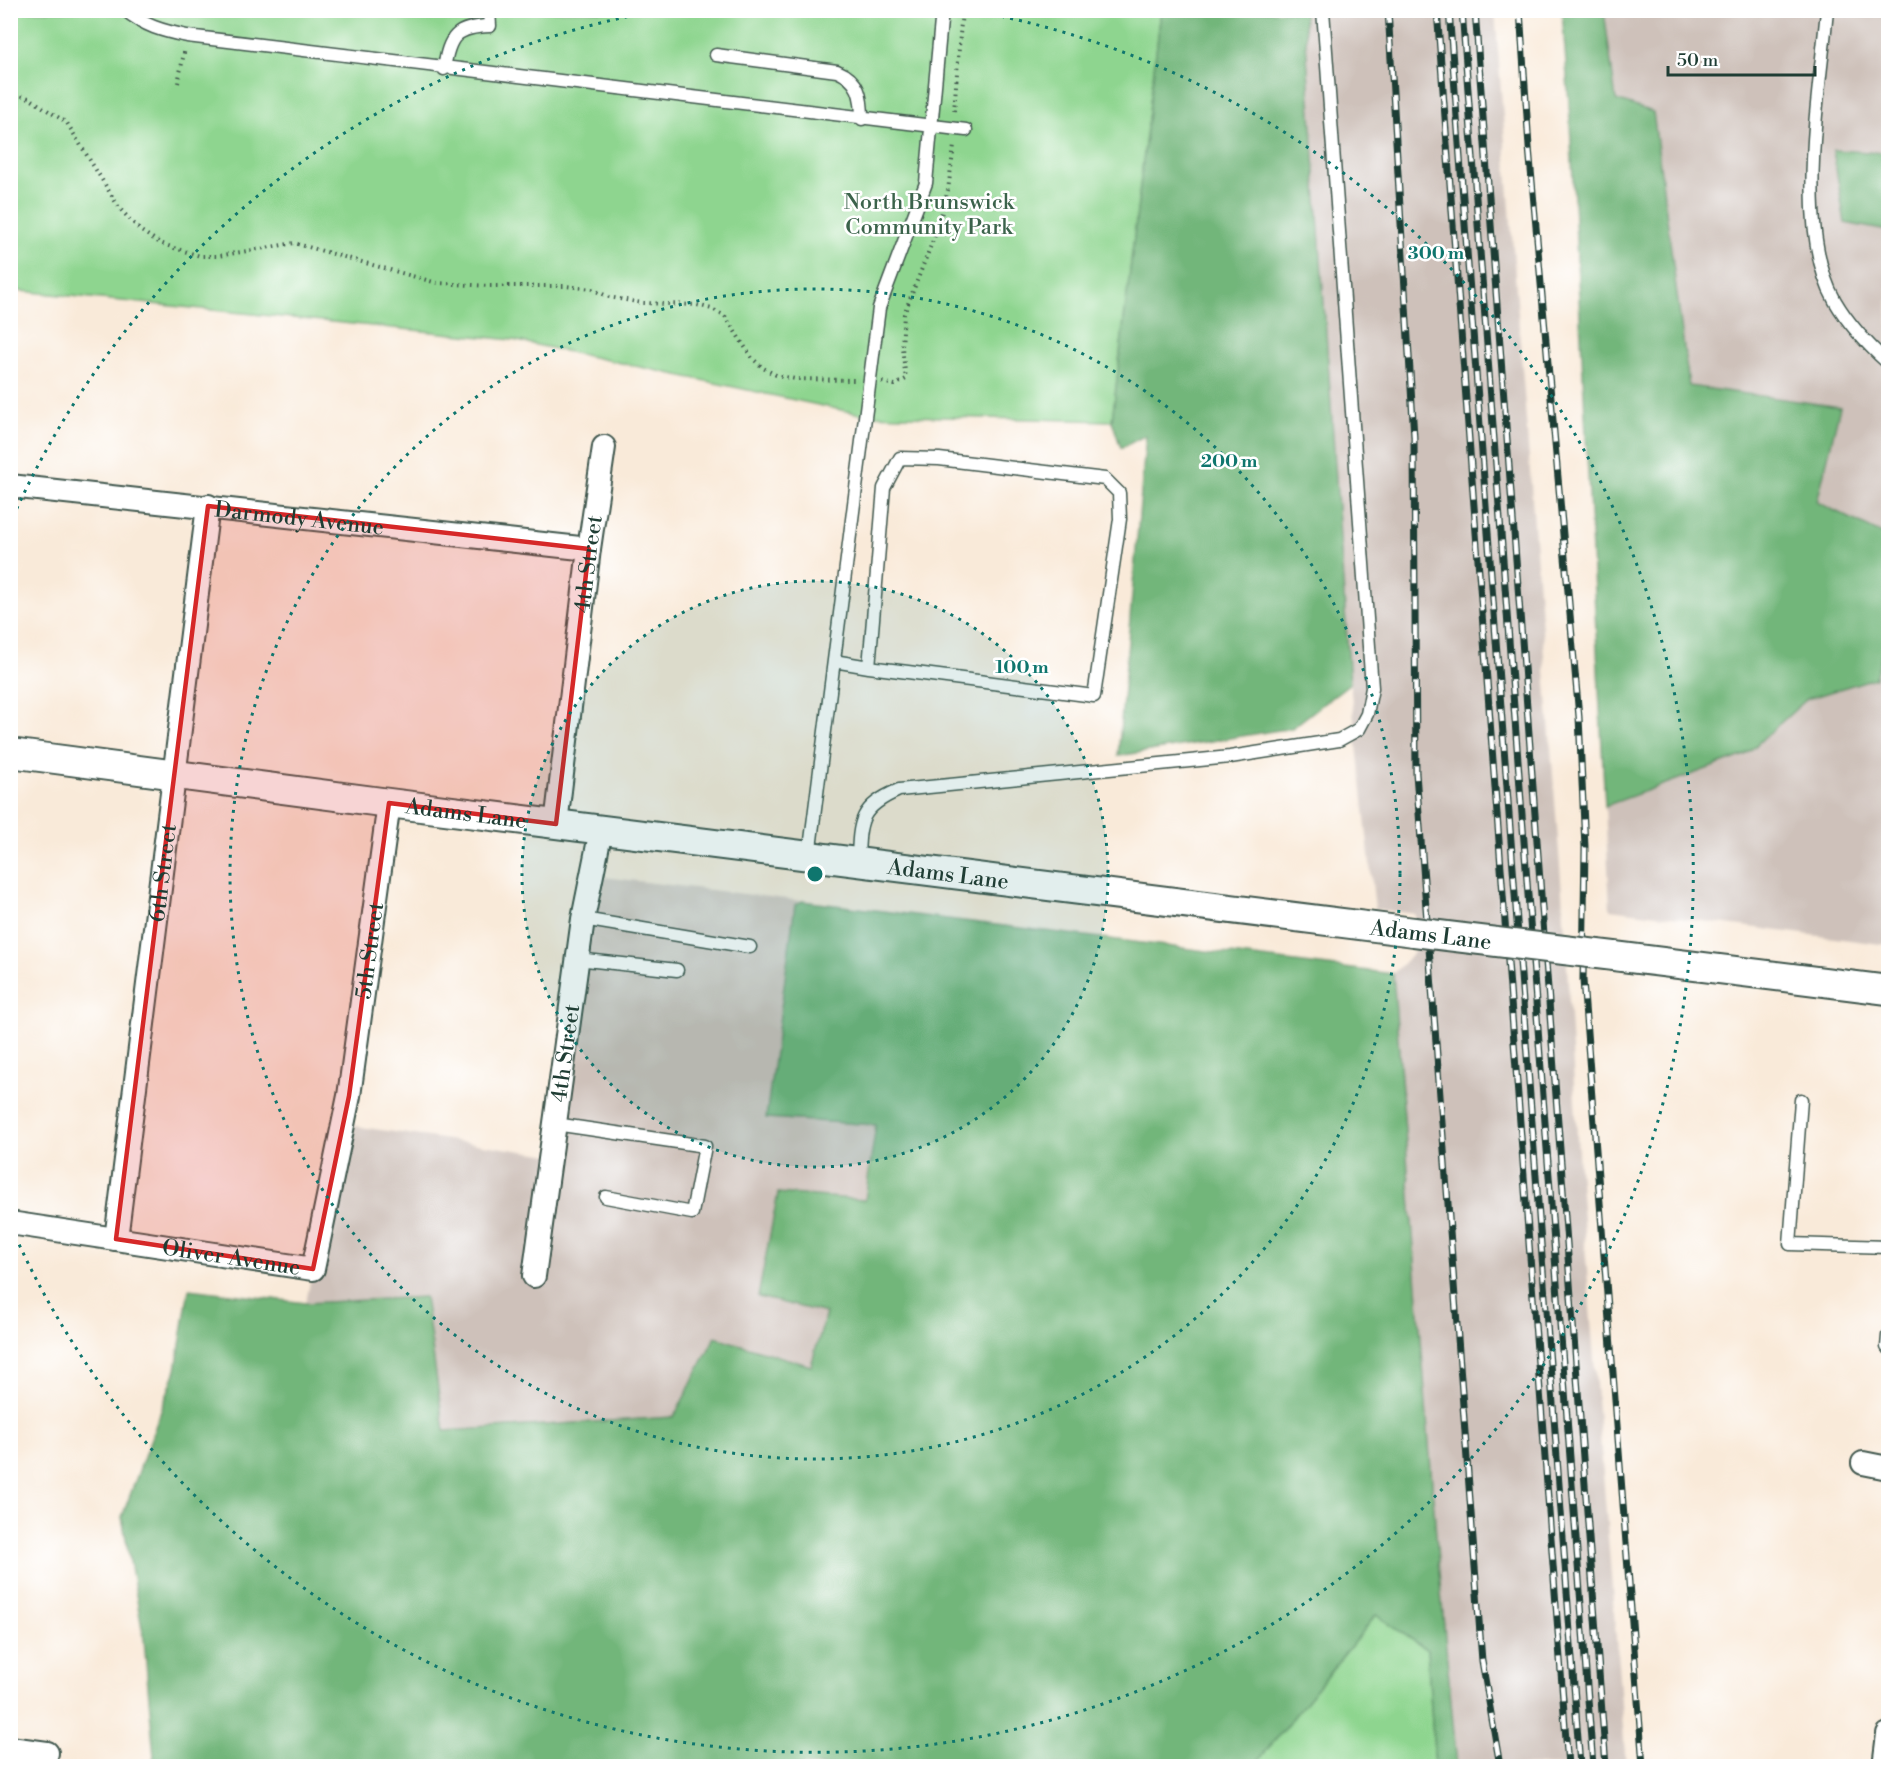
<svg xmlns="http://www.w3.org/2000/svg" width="1899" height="1777" font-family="'Libre Bodoni',serif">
<rect width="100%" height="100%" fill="#fff"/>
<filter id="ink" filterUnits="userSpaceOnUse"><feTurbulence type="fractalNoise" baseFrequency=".0167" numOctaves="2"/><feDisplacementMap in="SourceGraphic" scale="12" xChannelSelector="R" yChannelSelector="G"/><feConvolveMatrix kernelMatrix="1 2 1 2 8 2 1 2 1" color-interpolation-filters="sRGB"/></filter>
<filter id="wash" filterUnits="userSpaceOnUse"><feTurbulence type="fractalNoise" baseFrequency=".008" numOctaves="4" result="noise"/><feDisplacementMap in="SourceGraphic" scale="24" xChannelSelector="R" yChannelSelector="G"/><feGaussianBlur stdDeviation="1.35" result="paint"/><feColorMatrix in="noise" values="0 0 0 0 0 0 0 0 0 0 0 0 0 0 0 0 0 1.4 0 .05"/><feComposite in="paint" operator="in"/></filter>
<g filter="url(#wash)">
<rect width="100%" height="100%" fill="#f9ead9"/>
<path fill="#cec1ba" d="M 1304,11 L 1495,11 L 1565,932 L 1579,1168 L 1626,1766 L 1457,1766 L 1438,1561 L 1393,974 L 1414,952 L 1415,914 L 1375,909 L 1350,683 Z
M 1604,11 L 1888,11 L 1888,537 L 1817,502 L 1839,407 L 1689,386 L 1653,112 L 1616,100 Z
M 1888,632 L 1888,945 L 1610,909 L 1605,806 L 1745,755 L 1807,698 L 1875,678 Z
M 588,875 L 802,901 L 795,906 L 766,1118 L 876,1125 L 865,1201 L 778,1193 L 827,1313 L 811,1367 L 715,1337 L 674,1417 L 444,1431 L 425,1297 L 306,1303 L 340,1124 L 550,1155 Z"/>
<path fill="#8ed58f" stroke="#568962" stroke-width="1.5" d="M 10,11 L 1161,11 L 1112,421 L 865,415 L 513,340 L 11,290 L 10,141 L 14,127 L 10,126 Z
M 1376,1615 L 1427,1650 L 1435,1766 L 1254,1766 Z"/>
<path fill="#72b67a" stroke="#487a57" stroke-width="1.5" d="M 1161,11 L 1304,11 L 1350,683 L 1292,728 L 1118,756 L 1146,435 L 1121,448 L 1112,421 Z
M 1562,11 L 1604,11 L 1616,100 L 1653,112 L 1689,386 L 1840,407 L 1817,502 L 1888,537 L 1888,632 L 1875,678 L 1807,699 L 1745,755 L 1605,806 L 1569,103 Z
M 1833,150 L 1888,153 L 1888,231 L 1845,223 Z
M 802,901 L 1393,974 L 1438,1561 L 1457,1766 L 1435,1766 L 1427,1650 L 1376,1615 L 1254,1766 L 149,1766 L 154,1757 L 144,1639 L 122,1517 L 176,1370 L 189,1289 L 306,1303 L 425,1297 L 444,1431 L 674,1417 L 715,1337 L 811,1366 L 826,1313 L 758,1297 L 778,1193 L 865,1200 L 876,1125 L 766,1118 L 795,905 Z"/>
</g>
<g filter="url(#ink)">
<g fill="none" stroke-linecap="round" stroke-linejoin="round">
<g stroke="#40574d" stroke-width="15">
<path id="service" d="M 125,10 C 144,26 163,31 187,36 L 966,130
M 1827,10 C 1820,91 1794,229 1835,301 C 1849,325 1868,345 1888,363
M 716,55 L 837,71 C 859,80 862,96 862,119
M 444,69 C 449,36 456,27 490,26 L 489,10
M 834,661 L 869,667 L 1094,696 L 1120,519 L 1119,493 L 1105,479 L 939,459 L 900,458 L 884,488 L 869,667
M 809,856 L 879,308 L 926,183 L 942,10
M 858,861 C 859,820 860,807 899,790 L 1230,757 L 1339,740 L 1359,729 L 1367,714 L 1372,688 L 1323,10
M 583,919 L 750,947
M 577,959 L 677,970
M 1801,1100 L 1790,1244 L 1888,1247
M 555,1124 L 705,1146 L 692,1213 L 606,1197
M 1887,1347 L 1888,1336"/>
</g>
<g stroke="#40574d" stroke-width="26">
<g id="minor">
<path id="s1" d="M 10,486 L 589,549"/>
<path id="s2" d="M 556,824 L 589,549 L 604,447"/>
<path id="s3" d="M 10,1223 L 313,1269 L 349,1096 L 389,803"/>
<path id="s4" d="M 116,1239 L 208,506"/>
<path id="s5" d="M 534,1276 L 583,919 L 601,830"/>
<path d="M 1863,1463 L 1888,1468"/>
<path d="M 10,1748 L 47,1753"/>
<path d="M 1884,1766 L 1888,1734"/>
</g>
</g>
<g stroke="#40574d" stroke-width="32">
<g id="tertiary">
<path id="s6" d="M 10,753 L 389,803 L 1414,932"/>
<path d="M 1614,956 L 1888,990"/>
</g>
</g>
<path stroke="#40574d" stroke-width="4" stroke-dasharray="1.5 4.5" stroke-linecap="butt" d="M 178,83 L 185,48
M 10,92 L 29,98 L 67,123 L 120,209 L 141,231 L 160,243 L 174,248 L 200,256 L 218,256 L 294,243 L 437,283 L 489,286 L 566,286 L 592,289 L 609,297 L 642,303 L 697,305 L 712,309 L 725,316 L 752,358 L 763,368 L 776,375 L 795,379 L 854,380
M 954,111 L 962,10
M 882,382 L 895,385 L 906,379 L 902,348 L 904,314 L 937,230 L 948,190 L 954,146"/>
<use href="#service" stroke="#fff" stroke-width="12"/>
<use href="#minor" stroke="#fff" stroke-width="22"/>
<use href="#tertiary" stroke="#fff" stroke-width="28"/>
<g stroke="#1f3d34" stroke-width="7">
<path id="rail" d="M 1388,10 L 1414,437 L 1416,773 L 1482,1661 L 1500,1766
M 1437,10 L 1568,1766
M 1449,10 L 1580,1766
M 1462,10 L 1593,1766
M 1475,10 L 1606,1766
M 1520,10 L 1529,147 L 1579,717 L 1585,847 L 1583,980 L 1643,1766"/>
</g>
<use href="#rail" stroke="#fff" stroke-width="4.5" stroke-dasharray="14" stroke-linecap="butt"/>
<g stroke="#40574d" stroke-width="32" stroke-linecap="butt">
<path id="tertiary-bridge" d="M 1414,932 L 1614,956"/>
</g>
<use href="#tertiary-bridge" stroke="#fff" stroke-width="28"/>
</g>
</g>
<path fill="#d62828" fill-opacity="0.2" stroke="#d62828" stroke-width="4.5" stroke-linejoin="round" d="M 208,506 L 589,549 L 556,824 L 389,803 L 349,1096 L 313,1269 L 116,1239 Z"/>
<circle cx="815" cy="874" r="293" fill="#0f766e" fill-opacity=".12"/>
<g fill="none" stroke="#0f766e" stroke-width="3" stroke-dasharray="3 6">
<circle cx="815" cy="874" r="293"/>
<circle cx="815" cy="874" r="585"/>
<path d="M13 517A878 878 0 0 1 655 11M975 11A878 878 0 1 1 13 1231"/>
</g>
<g text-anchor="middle" stroke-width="5" stroke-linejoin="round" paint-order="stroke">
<g font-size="22" fill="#3b634b" stroke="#fff">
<text x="929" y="209">North Brunswick<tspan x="929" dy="25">Community Park</tspan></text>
</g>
<g font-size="22" fill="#1f3d34" stroke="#fff">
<text dy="8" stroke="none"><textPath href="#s1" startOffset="291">Darmody Avenue</textPath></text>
<text dy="8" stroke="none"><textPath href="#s2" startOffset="262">4th Street</textPath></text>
<text dy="8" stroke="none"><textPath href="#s6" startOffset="460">Adams Lane</textPath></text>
<text dy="8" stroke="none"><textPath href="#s4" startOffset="369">6th Street</textPath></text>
<text dy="8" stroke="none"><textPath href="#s6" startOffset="946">Adams Lane</textPath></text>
<text transform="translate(1431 934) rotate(7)" y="8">Adams Lane</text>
<text dy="8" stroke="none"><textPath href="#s3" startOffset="630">5th Street</textPath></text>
<text dy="8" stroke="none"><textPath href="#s5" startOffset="225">4th Street</textPath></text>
<text dy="8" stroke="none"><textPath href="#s3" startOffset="224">Oliver Avenue</textPath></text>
</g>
</g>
<circle cx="815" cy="874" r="9" fill="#0f766e" stroke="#fff" stroke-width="3"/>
<g font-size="18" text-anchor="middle" font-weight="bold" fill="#0f766e" stroke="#fff" stroke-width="5" stroke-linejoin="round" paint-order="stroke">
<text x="1436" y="259">300 m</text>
<text x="1229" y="467">200 m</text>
<text x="1022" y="673">100 m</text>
</g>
<rect width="1899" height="1777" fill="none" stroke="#fff" stroke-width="36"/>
<path d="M1668 66v9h147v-9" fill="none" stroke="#1f3d34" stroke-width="3"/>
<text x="1677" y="66" font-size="18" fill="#1f3d34" stroke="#ffffff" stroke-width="4.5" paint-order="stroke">50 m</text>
</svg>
